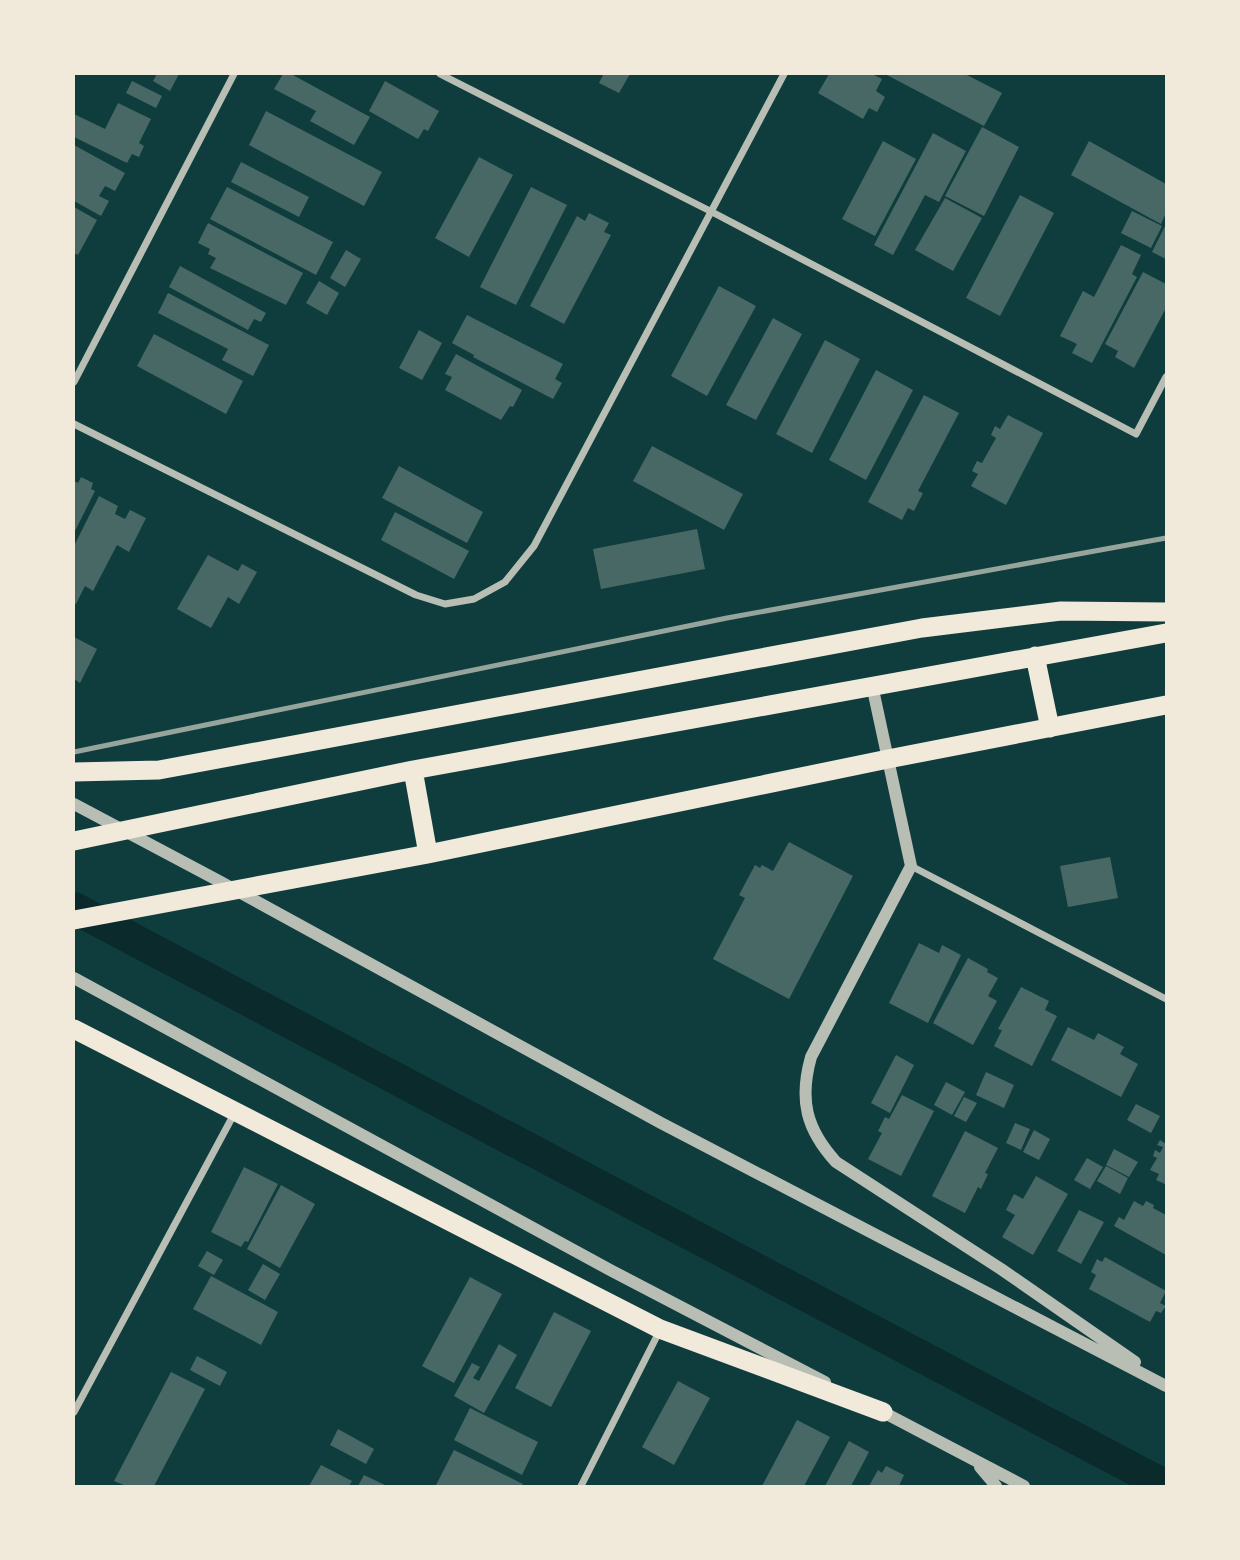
<svg xmlns="http://www.w3.org/2000/svg" width="1240" height="1560" font-family="'Fira Sans Condensed',sans-serif">
<rect width="100%" height="100%" fill="#0f3d3e"/>
<g fill="none" stroke-linecap="round" stroke-linejoin="round">
<path stroke="#0a2a2b" stroke-width="32" d="M 74,908 L 1166,1486"/>
</g>
<path fill="#486865" d="M 157,74 L 179,74 L 170,91 L 153,81 Z
M 283,74 L 291,74 L 370,117 L 354,145 L 310,121 L 316,111 L 274,89 Z
M 599,74 L 630,74 L 619,93 L 599,83 L 603,75 Z
M 829,74 L 872,74 L 882,79 L 876,91 L 885,97 L 877,112 L 869,108 L 863,119 L 818,93 Z
M 885,74 L 965,74 L 1002,93 L 984,126 Z
M 132,81 L 162,96 L 156,108 L 126,93 Z
M 385,81 L 439,111 L 428,131 L 424,129 L 418,139 L 369,111 Z
M 118,103 L 151,119 L 139,143 L 144,146 L 139,157 L 132,154 L 127,163 L 74,137 L 74,114 L 105,129 Z
M 266,111 L 382,172 L 364,206 L 249,145 Z
M 982,127 L 1019,147 L 984,216 L 945,196 Z
M 933,133 L 966,151 L 939,202 L 925,195 L 893,255 L 874,245 Z
M 883,141 L 916,159 L 875,236 L 842,219 Z
M 1089,141 L 1166,184 L 1166,213 L 1161,224 L 1071,175 Z
M 74,145 L 125,173 L 115,191 L 105,186 L 99,196 L 109,201 L 101,216 L 74,201 Z
M 479,157 L 513,175 L 469,257 L 435,238 Z
M 241,162 L 309,197 L 299,217 L 231,182 Z
M 227,187 L 333,242 L 316,275 L 210,219 Z
M 531,187 L 567,205 L 516,305 L 480,287 Z
M 1020,195 L 1054,213 L 1000,316 L 966,298 Z
M 945,198 L 982,218 L 953,271 L 915,250 Z
M 74,207 L 97,220 L 78,255 L 74,253 Z
M 1132,211 L 1162,226 L 1151,248 L 1121,233 Z
M 589,213 L 609,223 L 604,232 L 611,235 L 564,324 L 530,306 L 577,216 L 585,221 Z
M 208,223 L 303,273 L 286,305 L 210,268 L 216,258 L 208,254 L 210,249 L 198,243 Z
M 1166,224 L 1166,259 L 1152,252 Z
M 1121,245 L 1141,255 L 1132,274 L 1137,277 L 1092,363 L 1072,353 L 1077,344 L 1060,336 L 1083,291 L 1094,297 Z
M 346,250 L 361,259 L 345,287 L 330,278 Z
M 180,266 L 266,313 L 261,322 L 254,319 L 248,330 L 169,287 Z
M 1143,272 L 1166,284 L 1166,308 L 1134,368 L 1115,357 L 1118,351 L 1105,344 Z
M 319,281 L 339,293 L 327,315 L 306,303 Z
M 719,286 L 756,306 L 707,396 L 671,376 Z
M 168,293 L 269,345 L 253,376 L 222,360 L 228,349 L 158,313 Z
M 467,315 L 563,364 L 555,379 L 562,383 L 553,399 L 473,357 L 474,355 L 452,343 Z
M 773,318 L 802,334 L 756,420 L 726,405 Z
M 419,330 L 442,343 L 422,380 L 399,368 Z
M 154,334 L 243,381 L 226,414 L 137,366 Z
M 825,340 L 860,359 L 812,453 L 776,434 Z
M 456,354 L 522,390 L 513,407 L 510,406 L 501,420 L 445,390 L 452,377 L 445,374 Z
M 876,370 L 913,390 L 866,480 L 829,460 Z
M 924,395 L 959,413 L 918,491 L 923,493 L 914,511 L 908,508 L 902,520 L 868,502 Z
M 1008,415 L 1043,433 L 1006,505 L 971,486 L 978,474 L 972,471 L 977,461 L 982,463 L 996,438 L 991,435 L 995,426 L 1000,429 Z
M 652,446 L 743,494 L 724,530 L 633,481 Z
M 399,466 L 483,512 L 467,543 L 382,498 Z
M 81,477 L 93,483 L 91,489 L 95,491 L 74,533 L 74,481 L 78,483 Z
M 99,496 L 118,506 L 115,514 L 125,519 L 130,510 L 146,518 L 129,552 L 117,545 L 93,591 L 85,586 L 76,604 L 74,603 L 74,546 Z
M 395,512 L 469,551 L 454,579 L 381,540 Z
M 697,529 L 705,569 L 601,589 L 593,549 Z
M 208,555 L 238,571 L 242,564 L 257,572 L 239,604 L 228,597 L 211,628 L 177,609 Z
M 74,637 L 97,649 L 80,683 L 74,679 Z
M 789,842 L 853,876 L 789,999 L 713,959 L 745,898 L 739,895 L 755,865 L 760,868 L 762,865 L 773,871 Z
M 1110,857 L 1118,898 L 1068,907 L 1060,866 Z
M 919,943 L 939,953 L 942,945 L 961,955 L 928,1023 L 889,1003 Z
M 968,958 L 988,969 L 987,972 L 998,978 L 988,996 L 997,1001 L 973,1045 L 933,1023 Z
M 1021,987 L 1049,1001 L 1045,1010 L 1057,1016 L 1032,1066 L 994,1046 L 1002,1030 L 998,1029 Z
M 1068,1027 L 1094,1040 L 1098,1033 L 1124,1047 L 1120,1054 L 1138,1064 L 1121,1097 L 1051,1060 Z
M 896,1055 L 914,1065 L 890,1113 L 871,1103 Z
M 986,1072 L 1014,1085 L 1004,1108 L 976,1095 Z
M 946,1082 L 965,1092 L 952,1115 L 934,1105 Z
M 902,1095 L 934,1111 L 901,1176 L 868,1159 L 882,1133 L 878,1131 L 885,1117 L 889,1119 Z
M 964,1097 L 977,1103 L 966,1122 L 954,1116 Z
M 1136,1104 L 1160,1116 L 1151,1133 L 1127,1120 Z
M 1015,1123 L 1030,1129 L 1021,1150 L 1006,1143 Z
M 1034,1130 L 1050,1139 L 1039,1160 L 1023,1152 Z
M 965,1131 L 998,1148 L 985,1173 L 988,1174 L 981,1189 L 978,1187 L 965,1213 L 932,1196 Z
M 1160,1140 L 1166,1144 L 1165,1184 L 1156,1180 L 1159,1174 L 1150,1170 L 1157,1158 L 1153,1156 L 1155,1150 L 1160,1153 L 1163,1147 L 1157,1145 Z
M 1114,1149 L 1138,1162 L 1129,1177 L 1106,1165 Z
M 1087,1158 L 1103,1167 L 1090,1189 L 1074,1180 Z
M 1106,1166 L 1128,1178 L 1120,1194 L 1097,1181 Z
M 244,1167 L 278,1184 L 248,1242 L 245,1241 L 241,1247 L 211,1232 Z
M 1036,1176 L 1068,1194 L 1033,1255 L 1002,1237 L 1015,1215 L 1006,1210 L 1014,1194 L 1023,1199 Z
M 281,1185 L 315,1204 L 280,1268 L 247,1249 Z
M 1134,1201 L 1143,1206 L 1146,1201 L 1154,1205 L 1153,1208 L 1166,1215 L 1166,1255 L 1114,1226 L 1119,1217 L 1124,1220 Z
M 1079,1210 L 1104,1222 L 1081,1264 L 1057,1251 Z
M 207,1251 L 223,1260 L 214,1275 L 198,1266 Z
M 1105,1257 L 1166,1291 L 1160,1303 L 1166,1306 L 1161,1313 L 1156,1311 L 1150,1322 L 1089,1289 L 1096,1275 L 1091,1272 L 1097,1259 L 1102,1262 Z
M 263,1264 L 280,1274 L 265,1300 L 248,1290 Z
M 211,1276 L 278,1312 L 261,1345 L 193,1309 Z
M 470,1277 L 502,1294 L 454,1383 L 422,1366 Z
M 554,1312 L 591,1331 L 551,1407 L 515,1388 Z
M 499,1344 L 517,1355 L 484,1413 L 454,1396 L 472,1363 L 480,1367 L 473,1378 L 479,1381 Z
M 197,1356 L 227,1372 L 220,1386 L 190,1370 Z
M 171,1372 L 205,1389 L 154,1486 L 126,1486 L 114,1481 Z
M 678,1381 L 710,1398 L 674,1465 L 642,1447 Z
M 470,1408 L 538,1442 L 522,1475 L 454,1440 Z
M 797,1420 L 830,1437 L 804,1486 L 762,1486 Z
M 338,1429 L 374,1449 L 366,1464 L 330,1445 Z
M 849,1441 L 869,1452 L 851,1486 L 825,1486 Z
M 454,1450 L 523,1484 L 522,1486 L 436,1485 Z
M 321,1465 L 352,1481 L 349,1486 L 309,1486 Z
M 886,1466 L 904,1475 L 899,1486 L 869,1486 L 878,1470 L 882,1473 Z
M 364,1475 L 387,1486 L 358,1486 Z"/>
<g fill="none" stroke-linecap="round" stroke-linejoin="round">
<path stroke="#b8beb3" stroke-width="7" d="M 440,74 L 712,212 L 1136,434 L 1166,377
M 74,382 L 234,74
M 74,424 L 416,595 L 445,604 L 474,599 L 505,582 L 534,546 L 784,74
M 911,866 L 1166,999
M 74,1412 L 234,1114
M 581,1486 L 660,1330"/>
<path stroke="#b8beb3" stroke-width="12" d="M 872,685 L 911,866 L 811,1057 C 799,1100 806,1129 836,1162 L 1001,1269 L 1135,1362
M 74,804 L 219,881 L 661,1123 L 1166,1386
M 74,978 L 612,1271 L 825,1382
M 879,1410 L 1024,1486
M 980,1467 L 996,1486"/>
<path stroke="#f1e9da" stroke-width="19" d="M 1035,656 L 1050,728
M 413,770 L 428,854
M 74,772 L 159,770 L 922,628 L 1061,611 L 1166,612
M 74,841 L 413,770 L 1166,633
M 74,920 L 428,854 L 888,759 L 1166,705
M 74,1029 L 660,1329 L 883,1412"/>
<path stroke="#97a49c" stroke-width="5" d="M 74,752 L 727,618 L 1166,538"/>
</g>
<rect width="1240" height="1560" fill="none" stroke="#f1e9da" stroke-width="150"/>
</svg>
